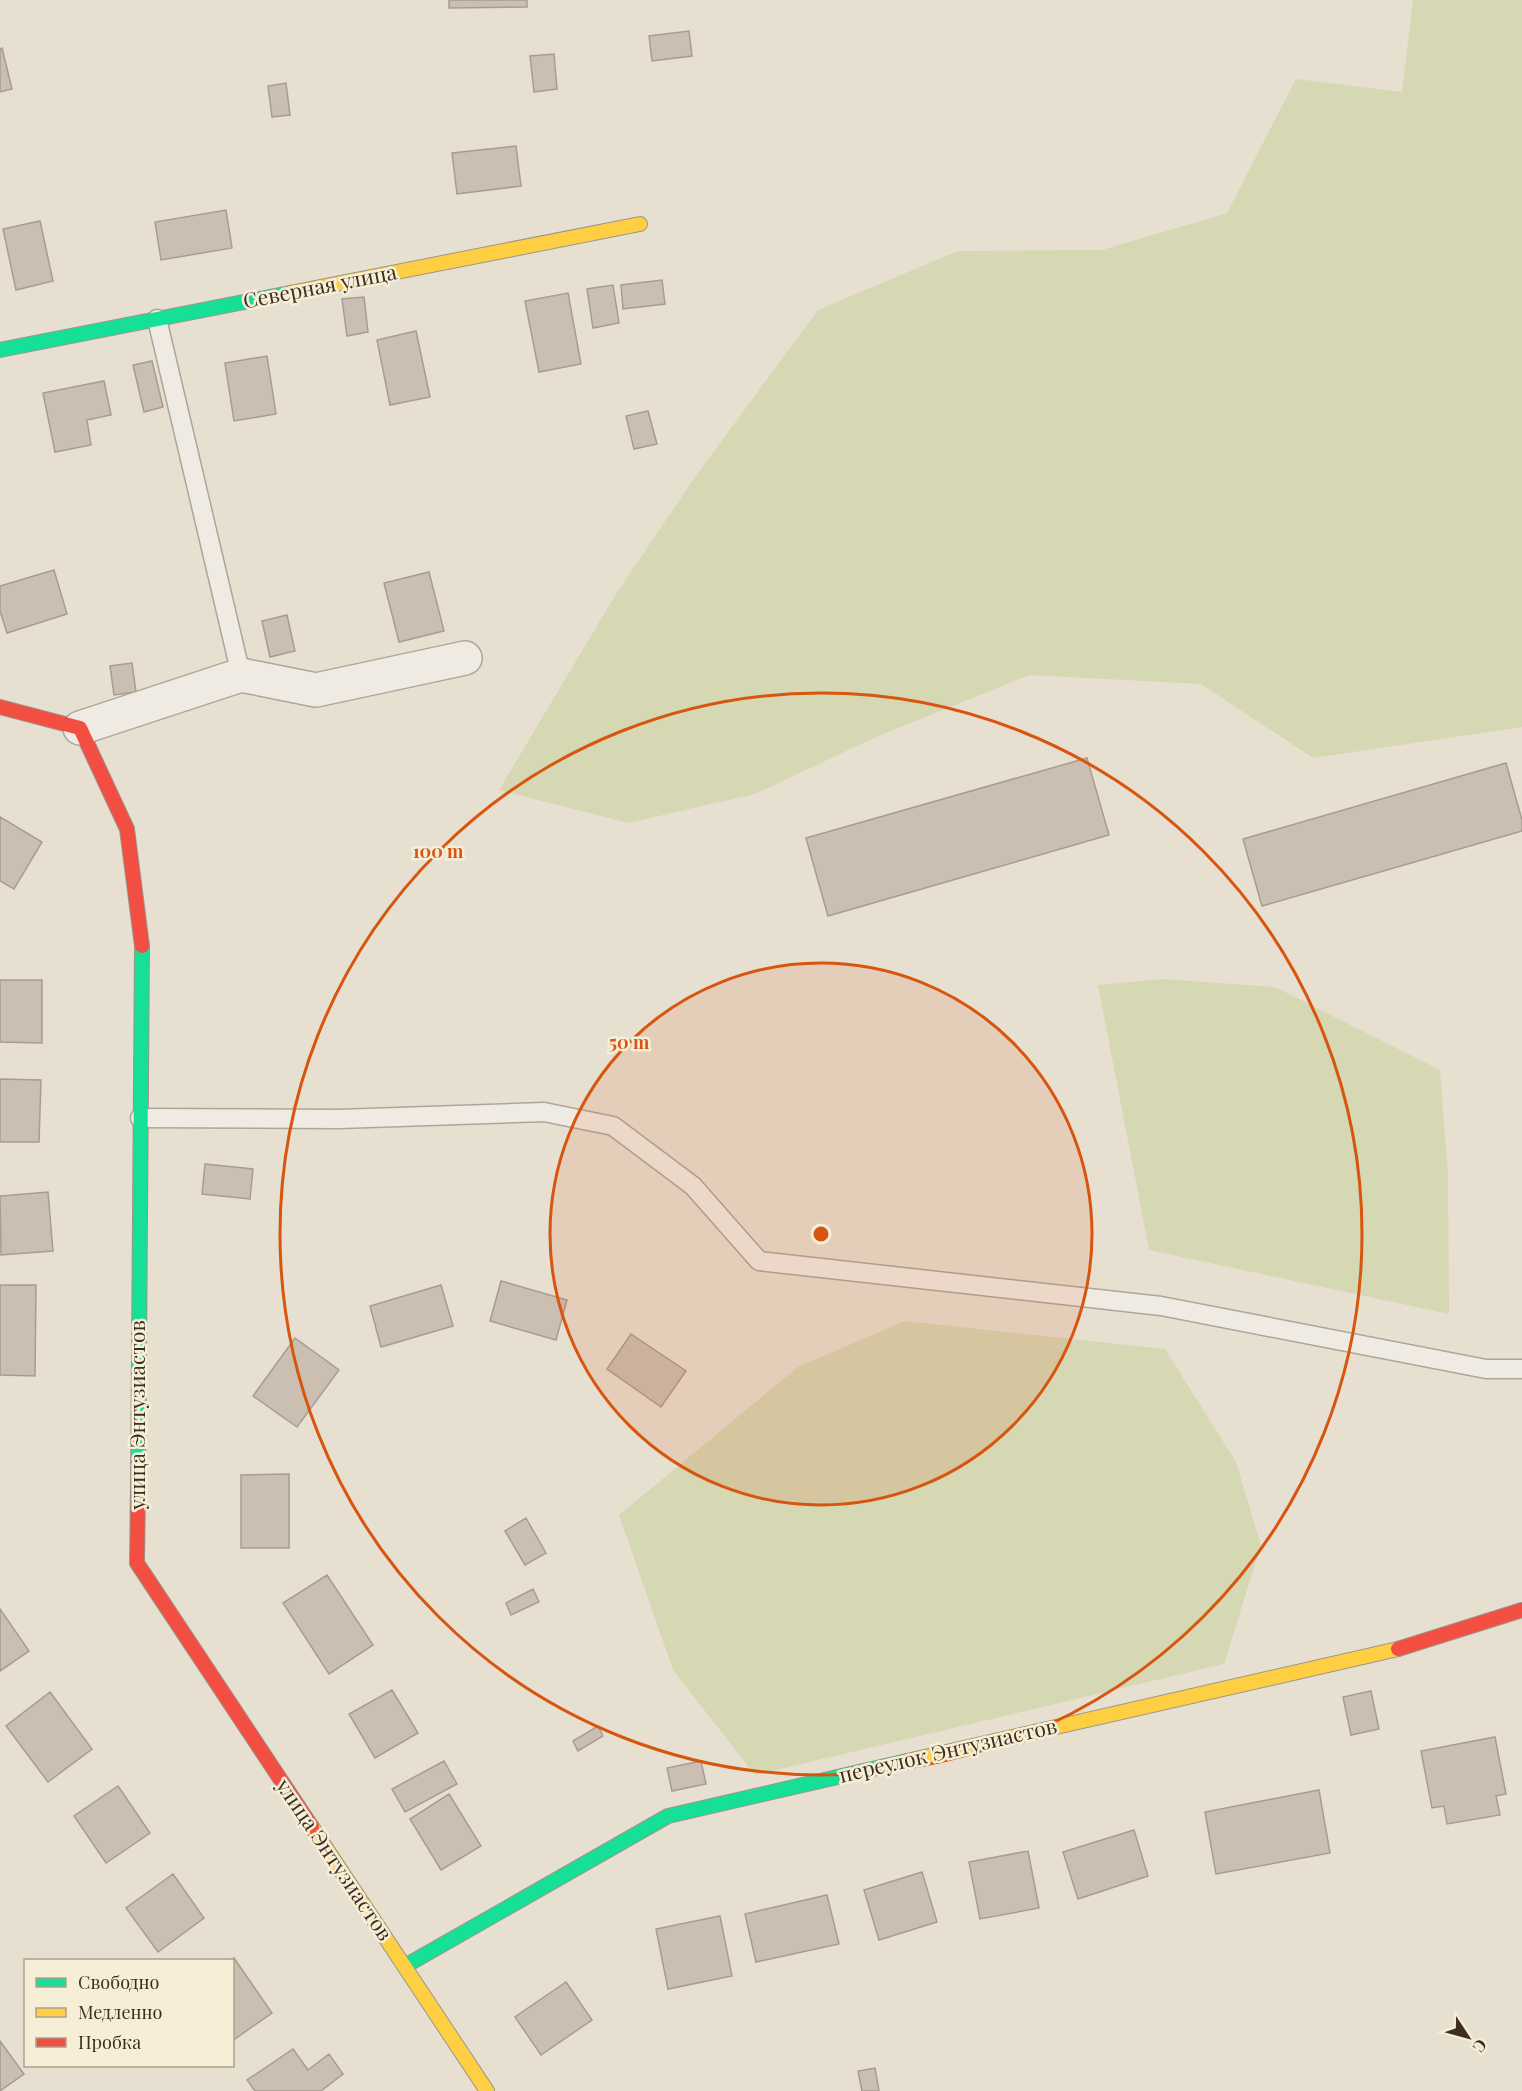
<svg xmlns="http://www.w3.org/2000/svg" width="1522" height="2091" font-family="'Playfair Display',serif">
<rect width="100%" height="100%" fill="#e7e0d1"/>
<path fill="#d6d7b3" d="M 1413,0 L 1522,0 L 1522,727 L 1313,758 L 1201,684 L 1029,675 L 876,737 L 755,794 L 628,823 L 499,790 L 616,594 L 695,477 L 818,310 L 958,251 L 1102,250 L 1227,213 L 1296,79 L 1402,92 Z
M 1163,979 L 1275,987 L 1440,1070 L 1448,1174 L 1449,1314 L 1149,1250 L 1098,985 Z
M 905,1321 L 1165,1349 L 1236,1462 L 1261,1545 L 1224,1664 L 755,1775 L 673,1670 L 619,1515 L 798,1367 Z"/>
<path fill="#cbbfb2" stroke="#a89c90" stroke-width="1.5" d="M 449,0 L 527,0 L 527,7 L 449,8 Z
M 689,31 L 692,56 L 652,61 L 649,36 Z
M 2,48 L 12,89 L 0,92 L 0,49 Z
M 554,54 L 557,89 L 534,92 L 530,56 Z
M 286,83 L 290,115 L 272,117 L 268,86 Z
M 516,146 L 521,186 L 457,194 L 452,153 Z
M 226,210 L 232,248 L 161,260 L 155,222 Z
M 40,221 L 53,281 L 16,290 L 3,229 Z
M 662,280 L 665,304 L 623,309 L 621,285 Z
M 613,285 L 619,323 L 593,328 L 587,289 Z
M 568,293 L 581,364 L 539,372 L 525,301 Z
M 364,297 L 368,332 L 347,336 L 342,299 Z
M 416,331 L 430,397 L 390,405 L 377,340 Z
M 267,356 L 276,414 L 234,421 L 225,363 Z
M 152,361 L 163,407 L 144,412 L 133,365 Z
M 104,381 L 111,415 L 87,420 L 91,445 L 55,452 L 43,393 Z
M 648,411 L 657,444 L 634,449 L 626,416 Z
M 54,570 L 67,614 L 7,633 L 0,611 L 0,586 Z
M 429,572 L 444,631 L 399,642 L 384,583 Z
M 287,615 L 295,651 L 270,657 L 262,621 Z
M 132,663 L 136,692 L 114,695 L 110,666 Z
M 1087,758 L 1109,835 L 828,916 L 806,838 Z
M 1506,763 L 1522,820 L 1522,831 L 1262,906 L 1243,839 Z
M 0,817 L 42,842 L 14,889 L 0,881 Z
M 0,980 L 42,980 L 42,1043 L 0,1042 Z
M 0,1079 L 41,1080 L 39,1142 L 0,1142 Z
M 205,1164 L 253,1169 L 250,1199 L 202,1194 Z
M 48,1192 L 53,1251 L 1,1255 L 0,1196 Z
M 501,1281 L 567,1300 L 556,1340 L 490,1321 Z
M 0,1285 L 36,1285 L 35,1376 L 0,1375 Z
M 441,1285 L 453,1326 L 381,1347 L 370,1306 Z
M 631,1334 L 686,1371 L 661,1407 L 607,1369 Z
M 295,1338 L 339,1370 L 297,1427 L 253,1396 Z
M 289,1474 L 289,1548 L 241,1548 L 241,1475 Z
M 526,1518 L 546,1553 L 525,1565 L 505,1531 Z
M 327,1575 L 373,1645 L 329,1674 L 283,1603 Z
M 533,1589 L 539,1602 L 511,1615 L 506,1603 Z
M 0,1609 L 29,1651 L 0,1671 Z
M 392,1690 L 418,1733 L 375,1758 L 349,1714 Z
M 1371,1691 L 1379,1729 L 1351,1735 L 1343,1697 Z
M 50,1692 L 92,1749 L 48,1782 L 6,1726 Z
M 598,1726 L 603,1736 L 578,1751 L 573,1741 Z
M 1495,1737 L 1506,1794 L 1496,1796 L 1500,1815 L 1447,1824 L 1444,1806 L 1432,1808 L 1421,1751 Z
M 444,1761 L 457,1784 L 405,1812 L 392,1789 Z
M 701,1761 L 706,1784 L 672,1791 L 667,1768 Z
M 118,1786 L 150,1833 L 106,1863 L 74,1816 Z
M 1319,1790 L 1330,1853 L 1216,1874 L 1205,1812 Z
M 449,1794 L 481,1846 L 441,1870 L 410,1819 Z
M 1134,1830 L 1148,1876 L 1078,1899 L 1063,1852 Z
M 1028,1851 L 1039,1908 L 980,1919 L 969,1862 Z
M 922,1872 L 937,1922 L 879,1940 L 864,1890 Z
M 173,1874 L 204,1918 L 158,1952 L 126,1908 Z
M 827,1895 L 839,1944 L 756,1962 L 745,1914 Z
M 720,1916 L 732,1976 L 668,1989 L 656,1929 Z
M 234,1958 L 272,2013 L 232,2041 L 232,1960 L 230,1960 Z
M 566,1982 L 592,2020 L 541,2055 L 515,2017 Z
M 0,2041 L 24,2074 L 0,2091 Z
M 293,2049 L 308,2070 L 329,2054 L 343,2074 L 321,2091 L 255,2091 L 247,2080 Z
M 875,2068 L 879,2091 L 862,2091 L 858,2071 Z"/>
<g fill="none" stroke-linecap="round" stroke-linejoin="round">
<g stroke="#ada599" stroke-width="21">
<path id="lane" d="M 157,319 L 241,675
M 140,1118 L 339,1119 L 544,1112 L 613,1126 L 693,1186 L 759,1261 L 1161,1306 L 1486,1369 L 1522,1369"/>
</g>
<g stroke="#ada599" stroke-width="36">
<path id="street" d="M 80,728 L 241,675 L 316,690 L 465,658"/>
</g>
<g stroke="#9c958a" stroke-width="16">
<path id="fast" d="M 0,350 L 290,293
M 138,1491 L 142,946
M 405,1966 L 668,1816 L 907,1761"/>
</g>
<g stroke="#9c958a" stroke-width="16">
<path id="slow" d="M 290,293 L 640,224
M 907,1761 L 1398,1649
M 312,1827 L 487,2091"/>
</g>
<g stroke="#9c958a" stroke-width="16">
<path id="jam" d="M 0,707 L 80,728 L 127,829 L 142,946
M 138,1491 L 137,1563 L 312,1827
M 1398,1649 L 1522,1610"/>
</g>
<use href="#lane" stroke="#efebe3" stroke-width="18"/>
<use href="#street" stroke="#efebe3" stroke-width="33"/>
<use href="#fast" stroke="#16e098" stroke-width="14"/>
<use href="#slow" stroke="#ffcf43" stroke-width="14"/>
<use href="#jam" stroke="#f24e42" stroke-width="14"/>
</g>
<circle cx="821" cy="1234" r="271" fill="#d7550e" fill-opacity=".12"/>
<g fill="none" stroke="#d7550e" stroke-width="3">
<circle cx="821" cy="1234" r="271"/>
<circle cx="821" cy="1234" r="541"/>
</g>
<g text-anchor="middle" stroke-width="5" stroke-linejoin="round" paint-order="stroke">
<g font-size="21" fill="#3d2e20" stroke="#f7eed8">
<text transform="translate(320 287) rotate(-11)" y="7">Северная улица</text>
<text transform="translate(138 1415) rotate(-90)" y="7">улица Энтузиастов</text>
<text transform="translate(948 1751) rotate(-13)" y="7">переулок Энтузиастов</text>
<text transform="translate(334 1860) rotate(56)" y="7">улица Энтузиастов</text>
</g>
</g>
<circle cx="821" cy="1234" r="9" fill="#d7550e" stroke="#f7eed8" stroke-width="3"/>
<g font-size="18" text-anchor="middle" font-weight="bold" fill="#d7550e" stroke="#f7eed8" stroke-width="5" stroke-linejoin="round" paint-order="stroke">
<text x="438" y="858">100 m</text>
<text x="629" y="1049">50 m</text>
</g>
<rect x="24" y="1959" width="210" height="108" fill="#f7eed8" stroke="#ada18e" stroke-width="1.5"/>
<rect x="36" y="1978" width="30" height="9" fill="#16e098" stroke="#ada18e" stroke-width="1.5"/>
<text x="78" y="1989" font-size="18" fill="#3d2e20">Свободно</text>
<rect x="36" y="2008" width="30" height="9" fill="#ffcf43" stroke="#ada18e" stroke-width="1.5"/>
<text x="78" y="2019" font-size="18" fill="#3d2e20">Медленно</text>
<rect x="36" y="2038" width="30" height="9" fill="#f24e42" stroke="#ada18e" stroke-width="1.5"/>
<text x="78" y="2049" font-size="18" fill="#3d2e20">Пробка</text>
<g transform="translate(1468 2037) rotate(126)" stroke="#f7eed8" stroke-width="4.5" paint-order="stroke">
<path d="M0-4.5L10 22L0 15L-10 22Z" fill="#3d2e20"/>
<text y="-9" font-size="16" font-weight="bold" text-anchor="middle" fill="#3d2e20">С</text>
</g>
</svg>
